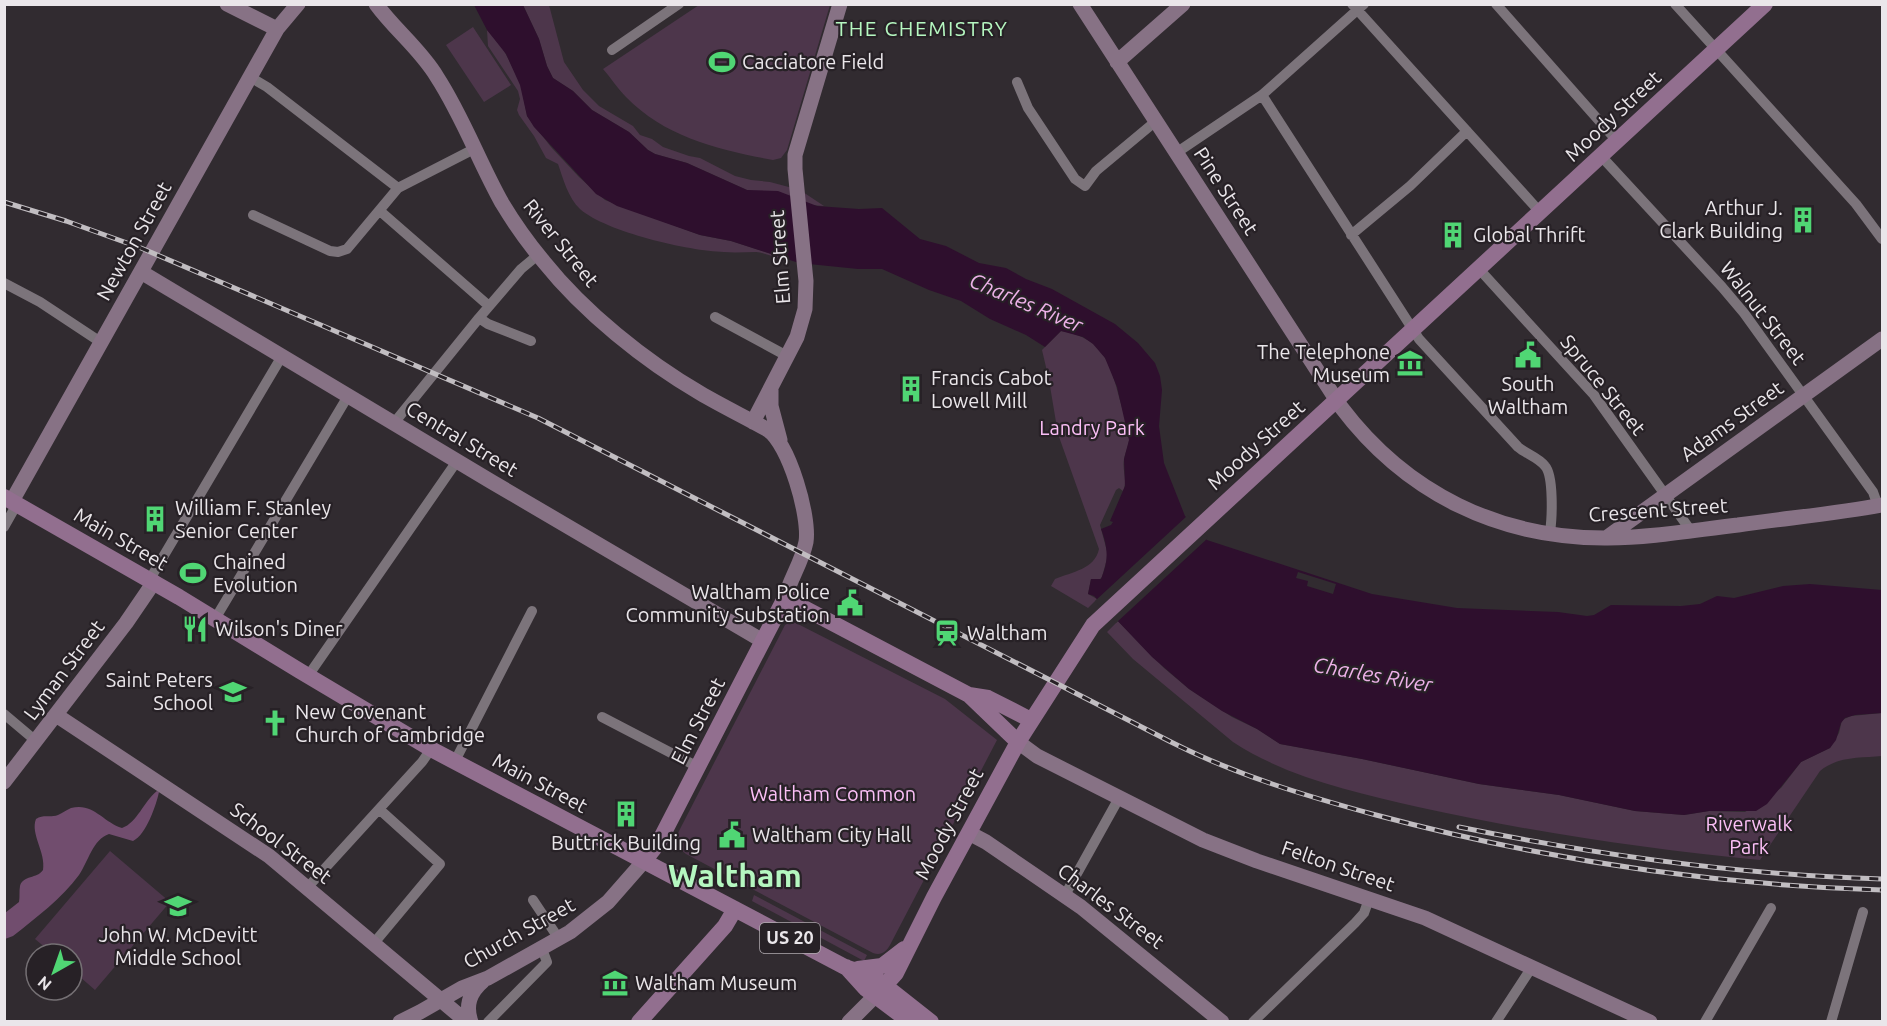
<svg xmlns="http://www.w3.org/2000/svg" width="1887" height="1026" font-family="Ubuntu,sans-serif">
<rect width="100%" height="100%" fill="#312b30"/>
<path fill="#4d364b" d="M 523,5 L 549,5 L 564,62 L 583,90 L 599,106 L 633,126 L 640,135 L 652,139 L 663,147 L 689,156 L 700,158 L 735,176 L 751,180 L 770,182 L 800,190 L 824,206 L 811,205 L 795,198 L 747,190 L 687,163 L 655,154 L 648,150 L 629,132 L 592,110 L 573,91 L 553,78 L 547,66 L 539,39 Z
M 699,5 L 830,5 L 787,150 L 781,158 L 773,160 C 720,150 666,138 626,97 C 618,89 611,78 603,69 Z
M 473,27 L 511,85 L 484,102 L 446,45 Z
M 487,30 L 502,47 L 514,70 L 521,85 L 527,116 L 551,147 L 579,177 L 605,200 L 700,235 L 731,241 L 787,259 C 776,259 767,253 756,252 C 745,252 735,253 724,252 C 689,251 606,232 580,209 C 568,198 563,178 558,164 L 546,158 L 534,136 L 519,115 L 517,110 L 520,99 L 518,91 L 488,46 Z
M 1061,331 C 1106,338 1111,367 1121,404 C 1124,416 1130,429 1129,441 C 1128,447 1125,453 1124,459 C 1122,471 1128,480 1123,491 L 1119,488 L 1116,490 L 1100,525 L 1108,555 L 1102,577 L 1099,580 L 1091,579 L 1088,594 L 1097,599 L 1088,608 L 1051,586 L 1055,579 C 1072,572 1095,569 1099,549 L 1058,434 L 1049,380 L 1042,350 Z
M 792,621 L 945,699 L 997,740 L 890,945 C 886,952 881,956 873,953 L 686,854 C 677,848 675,841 679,831 L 785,625 Z
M 1118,621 L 1164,668 L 1189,689 L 1232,717 L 1257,729 L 1280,744 L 1362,759 L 1479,784 L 1559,795 L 1635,811 L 1684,815 L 1709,811 L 1745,812 L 1781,788 L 1801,762 L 1830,748 L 1839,733 L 1842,720 L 1851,716 L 1882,713 L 1882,756 C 1861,758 1838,756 1820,771 L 1760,860 C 1645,849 1531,832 1418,807 C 1355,792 1288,778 1233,742 L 1133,659 L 1107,632 Z
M 110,851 L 170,902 L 95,990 L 72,970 L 72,954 L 53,954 L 35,939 Z
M 754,895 L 867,955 L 864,961 L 752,901 Z"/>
<path fill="#714d6e" d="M 157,791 L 159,792 C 156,806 146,835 133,841 L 109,834 C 93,839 88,862 79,875 C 62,898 36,918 13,936 L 5,939 L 5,913 L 19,902 C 20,897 19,891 20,886 C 23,875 37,879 43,870 C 46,852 30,834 36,819 C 43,814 50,818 58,815 C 63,813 66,810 71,808 C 93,802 103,822 122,828 C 137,823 144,801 157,791 Z"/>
<path fill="#2e0f2d" d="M 474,5 L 523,5 L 539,39 L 547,66 L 553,78 L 573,91 L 592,110 L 629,132 L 648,150 L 655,154 L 687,163 L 747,190 L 778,191 L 817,206 L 859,209 L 882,208 L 920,239 L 946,246 L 979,263 L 1006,268 L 1026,279 L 1052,289 L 1115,324 L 1138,343 L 1155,363 L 1160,376 L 1162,390 L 1159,426 L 1164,463 L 1185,516 L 1207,540 L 1372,594 L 1457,608 L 1558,612 L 1587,616 L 1594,615 L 1611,605 L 1681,606 L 1700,604 L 1717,596 L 1734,598 L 1783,586 L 1810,584 L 1882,590 L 1882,713 L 1855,715 L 1845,718 L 1841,723 L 1836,740 L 1830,748 L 1801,762 L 1767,804 L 1756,811 L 1709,811 L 1684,815 L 1635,811 L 1559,795 L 1479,784 L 1362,759 L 1280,744 L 1257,729 L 1222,711 L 1189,689 L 1152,657 L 1094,596 L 1088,594 L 1091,579 L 1101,579 C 1109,560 1108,548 1101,529 L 1111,525 L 1113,522 L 1110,521 L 1125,486 L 1124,459 L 1129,440 L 1117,387 L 1105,358 L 1093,344 L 1083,337 L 1061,331 L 1045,347 L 1026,335 L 990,319 L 961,301 L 929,290 L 882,269 L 858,269 L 799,263 L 731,241 L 700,235 L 617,206 L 596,194 L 534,127 L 527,116 L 520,85 L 506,54 L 487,30 Z"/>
<path fill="#312b30" d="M 1188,515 L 1208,538 L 1116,623 L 1095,601 Z
M 1298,572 L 1336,584 L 1333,594 L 1307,586 L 1308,581 L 1296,578 Z"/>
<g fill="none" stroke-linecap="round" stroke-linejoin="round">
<path stroke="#7c747b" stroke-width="10" d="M 1352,4 L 1540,212
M 1496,4 L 1617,141
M 1675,4 L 1856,204 L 1882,239
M 612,50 L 679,4
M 250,77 L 267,87 L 398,188
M 1017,82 L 1028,108 L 1075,179 L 1085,186 L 1096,171 L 1156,121
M 1262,95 L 1419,339 L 1518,447 C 1526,454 1538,457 1545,466 C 1554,476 1552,519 1550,532
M 1176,153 L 1262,95 L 1364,4
M 1601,156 L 1722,287 L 1744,313 L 1873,492 L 1878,506
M 380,211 L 489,306
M 253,215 L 330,251 L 338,252 L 347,249 L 398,188 L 476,148
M 1351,235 L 1410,186 L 1467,131
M 1479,269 L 1594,395 L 1691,531
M 4,283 L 40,302 L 102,343
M 715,317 L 787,356
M 479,318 L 488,324 L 531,341
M 394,423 L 479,318 L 521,269 L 538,255
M 4,527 L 17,504
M 150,579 L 282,356
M 215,619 L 348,396
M 308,676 L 457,461
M 4,714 L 36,741
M 602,717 L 698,767
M 455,761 L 532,611
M 307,888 L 422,762 L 431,749
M 1065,895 L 1119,798
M 533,900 L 559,939
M 374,943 L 440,864 L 379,809
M 488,1022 L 547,962 L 542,949
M 1253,1022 L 1355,923 L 1364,913 L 1369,899
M 1496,1022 L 1532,967
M 1705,1022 L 1771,908
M 1831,1022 L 1863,912"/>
<path stroke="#877285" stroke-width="15" d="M 227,4 L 277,29
M 376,4 C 395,30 421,50 437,77 C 463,117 479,162 502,203 C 514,223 529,244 544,262 C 584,312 645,361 700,393 C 722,406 745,417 768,430 C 789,444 810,516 806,542 C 802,562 790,579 785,598
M 1080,4 L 1341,407 C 1406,493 1499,539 1608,538 C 1651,538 1695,530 1738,525 C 1786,518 1835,514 1882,505
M 1117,62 L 1183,4
M 141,272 L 492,482 L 763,641
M 771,390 L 771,406 L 780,440
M 753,422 L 797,337 L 805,309 L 806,281 L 795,169 L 795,155 L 840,4
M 12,501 L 277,29 L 298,4
M 1606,538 L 1882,339
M 56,715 L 269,856 L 467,1022
M 1018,742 L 1037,756 L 1203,840 L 1257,861 L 1425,918 L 1650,1022
M 4,782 L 126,623 L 154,582
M 969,833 L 986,842 L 1081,907 L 1222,1022
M 400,1022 L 420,1012 L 462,988 L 488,978 L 570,932 L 608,902 L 644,861
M 471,1022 C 465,1005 470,992 483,981
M 849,1022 L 876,995"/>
<path stroke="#926f8f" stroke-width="16" d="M 4,497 L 179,597 L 300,671 L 431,749 L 845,967 L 874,977 L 931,1022
M 969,695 L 988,698 L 1031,720
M 644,861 L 659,842 L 785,598 L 969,695 L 1018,742
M 846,967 L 865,988 L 910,1022
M 858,969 L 882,966 L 904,949
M 876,995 L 896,973 L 934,897 L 1018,742 L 1093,625 L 1765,4
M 639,1022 L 725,926 L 735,909"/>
<g stroke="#c1bdc1" stroke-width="5">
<path id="rail" d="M 4,202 L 66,221 L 141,248 L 538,418 L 1171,742 C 1236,775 1306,796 1376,815 C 1541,859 1712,885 1882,890
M 1459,827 C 1598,855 1741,875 1882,879"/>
</g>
<use href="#rail" stroke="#272126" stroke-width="3" stroke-dasharray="9" stroke-linecap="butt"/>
</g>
<defs>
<g id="stadium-bare" transform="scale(2.07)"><path d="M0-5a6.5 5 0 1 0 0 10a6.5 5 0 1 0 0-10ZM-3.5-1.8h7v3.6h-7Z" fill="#50d674" stroke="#272126" stroke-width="2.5" paint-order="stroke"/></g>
<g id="building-bare" transform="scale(2.07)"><path d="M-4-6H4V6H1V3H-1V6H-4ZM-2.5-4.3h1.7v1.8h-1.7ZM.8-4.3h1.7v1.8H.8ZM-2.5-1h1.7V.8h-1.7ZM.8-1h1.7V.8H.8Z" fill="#50d674" stroke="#272126" stroke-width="2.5" paint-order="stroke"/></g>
<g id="civic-bare" transform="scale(2.07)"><path d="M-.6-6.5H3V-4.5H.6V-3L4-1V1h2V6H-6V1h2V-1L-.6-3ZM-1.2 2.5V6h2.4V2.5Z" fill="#50d674" stroke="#272126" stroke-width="2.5" paint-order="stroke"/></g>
<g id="museum-bare" transform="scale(2.07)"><path d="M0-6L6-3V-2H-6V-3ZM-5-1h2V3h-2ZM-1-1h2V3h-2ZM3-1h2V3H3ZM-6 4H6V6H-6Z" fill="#50d674" stroke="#272126" stroke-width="2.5" paint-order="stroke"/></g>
<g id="restaurant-bare" transform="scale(2.07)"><path d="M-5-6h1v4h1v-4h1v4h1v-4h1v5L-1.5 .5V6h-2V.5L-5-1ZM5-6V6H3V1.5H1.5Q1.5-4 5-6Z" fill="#50d674" stroke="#272126" stroke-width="2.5" paint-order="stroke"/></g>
<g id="station-bare" transform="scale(2.07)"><path d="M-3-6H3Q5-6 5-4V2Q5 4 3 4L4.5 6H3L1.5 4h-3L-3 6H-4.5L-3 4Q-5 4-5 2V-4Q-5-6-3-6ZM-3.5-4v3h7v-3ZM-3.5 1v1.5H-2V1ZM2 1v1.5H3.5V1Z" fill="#50d674" stroke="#272126" stroke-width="2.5" paint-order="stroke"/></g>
<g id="school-bare" transform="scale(2.07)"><path d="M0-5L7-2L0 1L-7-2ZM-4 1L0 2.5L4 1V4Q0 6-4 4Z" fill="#50d674" stroke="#272126" stroke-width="2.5" paint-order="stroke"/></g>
<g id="church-bare" transform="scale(2.07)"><path d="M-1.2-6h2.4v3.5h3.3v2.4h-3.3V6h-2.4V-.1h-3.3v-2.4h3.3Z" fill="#50d674" stroke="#272126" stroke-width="2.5" paint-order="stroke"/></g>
</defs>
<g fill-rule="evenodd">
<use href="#stadium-bare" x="722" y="62"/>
<use href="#building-bare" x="1803" y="220"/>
<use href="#building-bare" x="1453" y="235"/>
<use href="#civic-bare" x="1528" y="355"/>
<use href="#museum-bare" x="1410" y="363"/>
<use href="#building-bare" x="911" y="389"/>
<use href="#building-bare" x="155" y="519"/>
<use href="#stadium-bare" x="193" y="573"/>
<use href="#civic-bare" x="850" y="603"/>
<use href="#restaurant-bare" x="195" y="629"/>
<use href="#station-bare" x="947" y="633"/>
<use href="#school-bare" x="233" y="692"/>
<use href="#church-bare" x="275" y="723"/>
<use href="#building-bare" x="626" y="814"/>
<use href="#civic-bare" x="732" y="835"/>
<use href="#school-bare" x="178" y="906"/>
<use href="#museum-bare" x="615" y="983"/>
</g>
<g text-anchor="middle" stroke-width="4.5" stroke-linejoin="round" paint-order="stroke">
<rect fill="#272126" stroke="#b0abaf" stroke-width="1.5" x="760" y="923" width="60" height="30" rx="4.5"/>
<g font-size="18" font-weight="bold" fill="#eae6ea">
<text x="790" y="944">US 20</text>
</g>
<g font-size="20" fill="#eae6ea" stroke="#272126" text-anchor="start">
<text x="742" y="69">Cacciatore Field</text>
<text x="1783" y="215" text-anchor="end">Arthur J.<tspan x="1783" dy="23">Clark Building</tspan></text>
<text x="1473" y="242">Global Thrift</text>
<text x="1390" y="359" text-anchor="end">The Telephone<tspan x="1390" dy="23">Museum</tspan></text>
<text x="931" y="385">Francis Cabot<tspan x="931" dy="23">Lowell Mill</tspan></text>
<text x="1528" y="391" text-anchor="middle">South<tspan x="1528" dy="23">Waltham</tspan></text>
<text x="175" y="515">William F. Stanley<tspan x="175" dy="23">Senior Center</tspan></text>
<text x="213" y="569">Chained<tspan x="213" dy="23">Evolution</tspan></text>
<text x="830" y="599" text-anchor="end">Waltham Police<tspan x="830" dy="23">Community Substation</tspan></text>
<text x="215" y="636">Wilson's Diner</text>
<text x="967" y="640">Waltham</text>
<text x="213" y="687" text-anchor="end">Saint Peters<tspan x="213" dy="23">School</tspan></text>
<text x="295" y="719">New Covenant<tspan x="295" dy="23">Church of Cambridge</tspan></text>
<text x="752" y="842">Waltham City Hall</text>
<text x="626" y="850" text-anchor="middle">Buttrick Building</text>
<text x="178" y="942" text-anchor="middle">John W. McDevitt<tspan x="178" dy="23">Middle School</tspan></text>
<text x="635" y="990">Waltham Museum</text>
</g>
<g font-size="20" fill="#eae6ea" stroke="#272126">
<text transform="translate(1613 116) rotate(-43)" y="7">Moody Street</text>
<text transform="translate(1226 191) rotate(57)" y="7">Pine Street</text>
<text transform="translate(134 241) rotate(-61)" y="7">Newton Street</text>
<text transform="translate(561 243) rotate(51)" y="7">River Street</text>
<text transform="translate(780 257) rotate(-94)" y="7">Elm Street</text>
<text transform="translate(1763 313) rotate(52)" y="7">Walnut Street</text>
<text transform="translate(1603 385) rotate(51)" y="7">Spruce Street</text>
<text transform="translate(1732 421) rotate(-36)" y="7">Adams Street</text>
<text transform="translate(462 439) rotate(31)" y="7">Central Street</text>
<text transform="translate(1256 445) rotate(-42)" y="7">Moody Street</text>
<text transform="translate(1658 510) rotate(-4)" y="7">Crescent Street</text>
<text transform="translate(121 539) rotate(30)" y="7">Main Street</text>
<text transform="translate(64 670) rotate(-53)" y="7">Lyman Street</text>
<text transform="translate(698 721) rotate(-63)" y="7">Elm Street</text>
<text transform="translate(540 783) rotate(28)" y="7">Main Street</text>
<text transform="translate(949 824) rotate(-62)" y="7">Moody Street</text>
<text transform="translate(281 843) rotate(37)" y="7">School Street</text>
<text transform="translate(1338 866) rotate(19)" y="7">Felton Street</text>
<text transform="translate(1111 906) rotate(37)" y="7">Charles Street</text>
<text transform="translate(519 933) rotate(-29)" y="7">Church Street</text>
</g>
<g font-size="20" fill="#fbbff6" stroke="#272126">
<text x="1092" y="435">Landry Park</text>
<text x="833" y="801">Waltham Common</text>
<text x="1749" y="831">Riverwalk<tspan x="1749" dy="23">Park</tspan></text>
</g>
<g font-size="21" letter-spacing="1.5" fill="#b5f7c0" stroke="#272126">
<text x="922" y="36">THE CHEMISTRY</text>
</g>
<g font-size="21" font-style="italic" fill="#edb1e8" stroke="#272126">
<text transform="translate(1026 303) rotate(23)" y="7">Charles River</text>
<text transform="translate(1373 675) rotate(10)" y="7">Charles River</text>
</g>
<g font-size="32" font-weight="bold" fill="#b5f7c0" stroke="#272126">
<text x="735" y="887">Waltham</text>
</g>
</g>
<rect width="1887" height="1026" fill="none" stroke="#eae6ea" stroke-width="12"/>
<g transform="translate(54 972) rotate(220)"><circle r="28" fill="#272126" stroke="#757074" stroke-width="1.5"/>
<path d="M0-4.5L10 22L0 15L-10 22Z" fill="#50d674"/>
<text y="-9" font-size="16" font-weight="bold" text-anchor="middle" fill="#eae6ea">N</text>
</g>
</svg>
